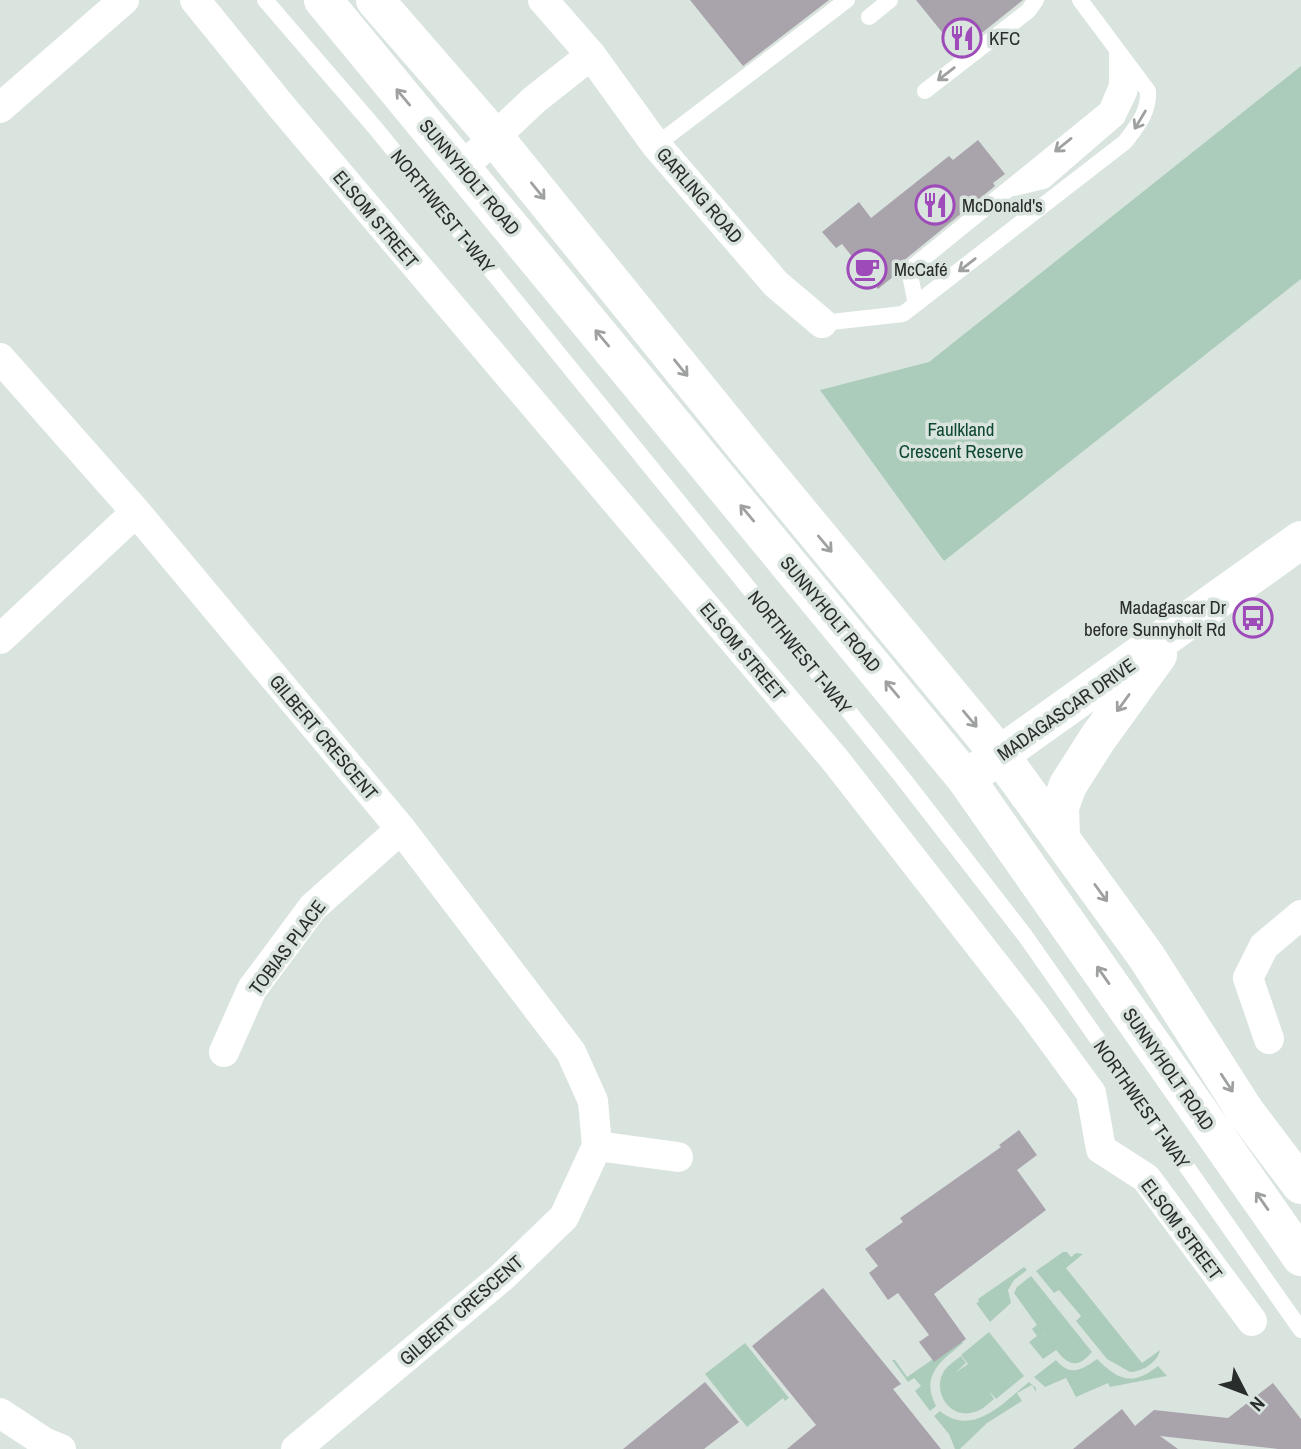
<svg xmlns="http://www.w3.org/2000/svg" width="1301" height="1449" font-family="'Archivo Narrow',sans-serif">
<rect width="100%" height="100%" fill="#dae4df"/>
<path fill="#acccbb" d="M 1301,66 L 1301,279 L 944,561 L 820,390 L 929,362 Z
M 1063,1252 L 1067,1252 L 1071,1257 L 1076,1253 L 1083,1254 L 1066,1268 L 1142,1363 L 1160,1350 C 1158,1362 1142,1372 1130,1372 L 1107,1359 L 1076,1321 L 1081,1316 L 1059,1290 L 1054,1293 L 1036,1271 Z
M 1024,1267 L 1027,1270 L 1014,1280 L 1008,1290 L 1011,1303 L 990,1322 L 976,1303 L 979,1302 L 978,1299 Z
M 1031,1276 L 1092,1352 C 1088,1356 1083,1362 1077,1363 C 1063,1366 1050,1340 1042,1331 L 1056,1350 L 1043,1359 L 1029,1342 L 1037,1336 L 1032,1329 L 1037,1325 L 1014,1293 L 1017,1287 Z
M 989,1332 L 1024,1376 L 996,1399 L 989,1391 L 994,1399 C 987,1405 980,1412 970,1413 C 948,1417 932,1390 944,1371 C 948,1365 955,1361 961,1356 L 966,1363 L 955,1373 L 968,1364 L 961,1355 Z
M 961,1340 L 963,1343 C 941,1361 920,1375 936,1406 L 930,1411 L 915,1391 L 921,1386 L 914,1378 L 908,1382 L 892,1360 L 895,1360 L 907,1377 Z
M 745,1343 L 789,1398 L 785,1401 L 783,1398 L 747,1427 L 705,1374 Z
M 1097,1359 C 1119,1381 1133,1386 1158,1366 L 1167,1376 L 1110,1387 L 1108,1383 L 1076,1397 L 1066,1378 L 1045,1387 L 1034,1377 L 1056,1360 C 1070,1377 1082,1370 1097,1359 Z
M 1029,1382 L 1036,1388 L 1036,1392 L 1032,1385 L 1017,1393 L 1022,1401 L 987,1423 L 960,1449 L 955,1449 L 949,1434 L 934,1416 L 940,1411 C 973,1438 1004,1402 1029,1382 Z"/>
<path fill="#a9a3ac" d="M 690,0 L 829,0 L 743,66 Z
M 916,0 L 1023,0 L 958,52 Z
M 978,140 L 1005,174 L 993,183 L 995,186 L 902,262 L 899,272 L 878,289 L 842,244 L 836,248 L 822,232 L 859,202 L 871,218 L 949,156 L 953,160 Z
M 1019,1130 L 1037,1155 L 1017,1170 L 1046,1210 L 934,1294 L 966,1339 L 934,1362 L 919,1342 L 929,1335 L 898,1293 L 888,1300 L 869,1273 L 878,1266 L 865,1249 L 903,1222 L 900,1218 L 1001,1147 L 999,1145 Z
M 823,1288 L 901,1384 L 893,1389 L 941,1449 L 787,1449 L 816,1425 L 752,1346 Z
M 705,1382 L 739,1422 L 704,1449 L 623,1449 Z
M 1273,1383 L 1301,1419 L 1301,1449 L 1278,1449 L 1160,1436 L 1178,1449 L 1073,1449 L 1122,1409 L 1135,1426 L 1154,1410 L 1228,1418 Z"/>
<g fill="none" stroke-linecap="round" stroke-linejoin="round">
<path stroke="#fff" stroke-width="16" d="M 265,0 L 377,130 L 902,777 L 1026,937 L 1301,1330
M 869,17 L 890,0
M 925,91 L 1028,11 L 1036,0
M 656,145 L 847,0
M 1014,188 L 1044,181 L 1117,118 L 1129,93 L 1131,69
M 916,304 L 909,270 L 1107,109 L 1117,85 L 1117,50
M 822,323 L 903,314 L 1125,142 C 1137,126 1149,113 1148,91 L 1080,0"/>
<path stroke="#fff" stroke-width="30" d="M 195,0 L 281,106 L 836,761 L 1034,1015 L 1091,1093 L 1101,1149 L 1146,1178 L 1252,1321
M 543,0 L 591,55 L 656,145 L 776,284 L 822,323
M 0,108 L 124,0
M 462,168 L 534,100 L 591,55
M 0,358 L 136,512 L 401,829 L 571,1052 L 593,1101 L 597,1146 L 564,1217 L 502,1277 L 296,1449
M 0,639 L 136,512
M 1269,1039 L 1248,978 L 1264,946 L 1301,915
M 224,1052 L 252,989 L 313,907 L 401,829
M 597,1146 L 678,1157
M 0,1413 L 44,1442 L 61,1449"/>
<path stroke="#fff" stroke-width="38" d="M 966,779 L 1301,540
M 1061,838 L 1060,807 L 1068,785 L 1098,738 L 1158,655"/>
<path stroke="#fff" stroke-width="38" d="M 323,0 L 966,779 L 1301,1257
M 375,0 L 495,138 L 750,453 L 1000,755 L 1146,956 L 1245,1111 L 1301,1185"/>
</g>
<defs><path id="oneway-shaft" d="M-6 0H5M1.5-3L5.5 0L1.5 3" fill="none" stroke-width="1.6" stroke-linecap="round" stroke-linejoin="round" transform="scale(1.75)"/></defs>
<g stroke="#9fa0a0">
<use href="#oneway-shaft" transform="translate(946 74) rotate(142)"/>
<use href="#oneway-shaft" transform="translate(403 97) rotate(-130)"/>
<use href="#oneway-shaft" transform="translate(1140 120) rotate(121)"/>
<use href="#oneway-shaft" transform="translate(1063 145) rotate(141)"/>
<use href="#oneway-shaft" transform="translate(538 191) rotate(51)"/>
<use href="#oneway-shaft" transform="translate(967 265) rotate(142)"/>
<use href="#oneway-shaft" transform="translate(602 338) rotate(-130)"/>
<use href="#oneway-shaft" transform="translate(681 368) rotate(51)"/>
<use href="#oneway-shaft" transform="translate(747 513) rotate(-130)"/>
<use href="#oneway-shaft" transform="translate(825 544) rotate(50)"/>
<use href="#oneway-shaft" transform="translate(892 689) rotate(-130)"/>
<use href="#oneway-shaft" transform="translate(1123 703) rotate(126)"/>
<use href="#oneway-shaft" transform="translate(970 719) rotate(50)"/>
<use href="#oneway-shaft" transform="translate(1101 893) rotate(54)"/>
<use href="#oneway-shaft" transform="translate(1103 975) rotate(-125)"/>
<use href="#oneway-shaft" transform="translate(1227 1083) rotate(57)"/>
<use href="#oneway-shaft" transform="translate(1262 1201) rotate(-125)"/>
</g>
<defs>
<g id="restaurant-ring" transform="scale(2.0125)"><circle r="9.5" fill="#dae4df" stroke="#9e4bb9" stroke-width="1.5"/><path d="M-5-6h1v4h1v-4h1v4h1v-4h1v5L-1.5 .5V6h-2V.5L-5-1ZM5-6V6H3V1.5H1.5Q1.5-4 5-6Z" fill="#9e4bb9"/></g>
<g id="cafe-ring" transform="scale(2.0125)"><circle r="9.5" fill="#dae4df" stroke="#9e4bb9" stroke-width="1.5"/><path d="M-5.5-4.5H6V0H3Q3 3.5 0 3.5H-2.5Q-5.5 3.5-5.5 0ZM3-3.2v2h1.7v-2ZM-6 4.5H4V6H-6Z" fill="#9e4bb9"/></g>
<g id="bus-ring" transform="scale(2.0125)"><circle r="9.5" fill="#dae4df" stroke="#9e4bb9" stroke-width="1.5"/><path d="M-5-6H5V4H4V6H2V4H-2V6H-4V4H-5ZM-3.5-4V0h7V-4ZM-3.5 1.2v1.5H-2V1.2ZM2 1.2v1.5H3.5V1.2Z" fill="#9e4bb9"/></g>
</defs>
<g fill-rule="evenodd">
<use href="#restaurant-ring" x="962" y="38"/>
<use href="#restaurant-ring" x="935" y="205"/>
<use href="#cafe-ring" x="867" y="269"/>
<use href="#bus-ring" x="1253" y="618"/>
</g>
<g text-anchor="middle" stroke-width="7" stroke-linejoin="round" paint-order="stroke">
<g font-size="19" fill="#292d2b" stroke="#dae4df" text-anchor="start">
<text x="989" y="45">KFC</text>
<text x="962" y="212">McDonald's</text>
<text x="894" y="276">McCafé</text>
<text x="1226" y="614" text-anchor="end">Madagascar Dr<tspan x="1226" dy="22">before Sunnyholt Rd</tspan></text>
</g>
<g font-size="19" fill="#292d2b" stroke="#dae4df">
<text transform="translate(470 177) rotate(50)" y="7">SUNNYHOLT ROAD</text>
<text transform="translate(700 195) rotate(49)" y="7">GARLING ROAD</text>
<text transform="translate(443 211) rotate(51)" y="7">NORTHWEST T-WAY</text>
<text transform="translate(376 219) rotate(50)" y="7">ELSOM STREET</text>
<text transform="translate(831 614) rotate(50)" y="7">SUNNYHOLT ROAD</text>
<text transform="translate(743 651) rotate(50)" y="7">ELSOM STREET</text>
<text transform="translate(800 652) rotate(51)" y="7">NORTHWEST T-WAY</text>
<text transform="translate(1066 709) rotate(-35)" y="7">MADAGASCAR DRIVE</text>
<text transform="translate(324 737) rotate(50)" y="7">GILBERT CRESCENT</text>
<text transform="translate(287 947) rotate(-53)" y="7">TOBIAS PLACE</text>
<text transform="translate(1169 1069) rotate(55)" y="7">SUNNYHOLT ROAD</text>
<text transform="translate(1142 1104) rotate(55)" y="7">NORTHWEST T-WAY</text>
<text transform="translate(1182 1229) rotate(53)" y="7">ELSOM STREET</text>
<text transform="translate(461 1310) rotate(-41)" y="7">GILBERT CRESCENT</text>
</g>
<g font-size="19" fill="#0e4831" stroke="#dae4df">
<text x="961" y="436">Faulkland<tspan x="961" dy="22">Crescent Reserve</tspan></text>
</g>
</g>
<g transform="translate(1245 1393) rotate(132)" stroke="#dae4df" stroke-width="5" paint-order="stroke">
<path d="M0-5L12 26L0 18L-12 26Z" fill="#292d2b"/>
<text y="-10" font-size="19" font-weight="bold" text-anchor="middle" fill="#292d2b">N</text>
</g>
</svg>
